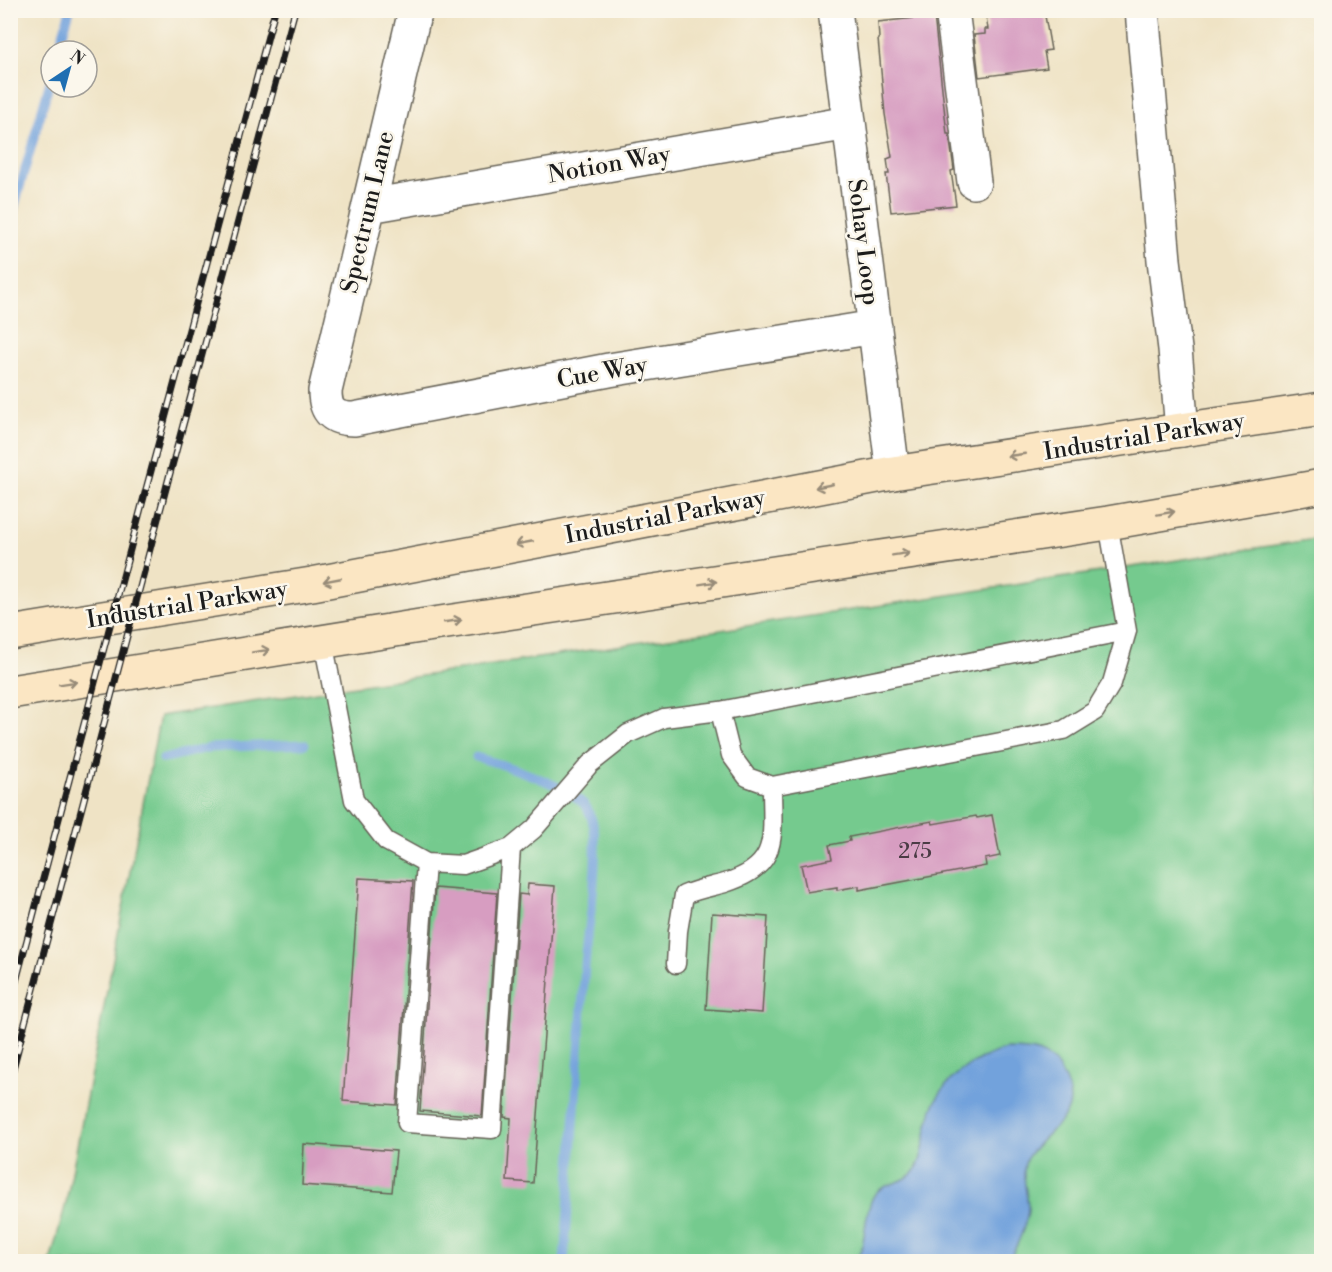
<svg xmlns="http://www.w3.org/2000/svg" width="1332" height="1272" font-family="'Libre Bodoni',serif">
<rect width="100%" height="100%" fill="#fbf7ec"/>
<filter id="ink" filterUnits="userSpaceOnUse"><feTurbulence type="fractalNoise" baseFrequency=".0167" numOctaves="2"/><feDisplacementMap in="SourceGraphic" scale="12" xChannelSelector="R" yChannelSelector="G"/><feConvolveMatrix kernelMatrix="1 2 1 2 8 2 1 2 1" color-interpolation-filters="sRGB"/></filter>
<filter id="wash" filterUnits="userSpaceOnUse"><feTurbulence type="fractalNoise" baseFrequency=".008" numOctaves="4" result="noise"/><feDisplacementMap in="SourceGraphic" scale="24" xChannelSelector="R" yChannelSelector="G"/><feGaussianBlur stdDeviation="1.35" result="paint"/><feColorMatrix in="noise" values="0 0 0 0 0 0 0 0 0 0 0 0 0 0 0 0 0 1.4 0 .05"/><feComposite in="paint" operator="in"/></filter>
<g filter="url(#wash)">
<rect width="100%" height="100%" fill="#efe3c5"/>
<path fill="#75ca8e" stroke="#487355" stroke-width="1.5" d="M 1321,538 L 1321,1261 L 50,1262 L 66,1203 L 160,716 Z"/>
<path fill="#72a2dc" stroke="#475f7c" stroke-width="1.5" d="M 1006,1049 C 1029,1049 1050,1050 1061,1072 C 1081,1108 1065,1117 1040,1142 C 1036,1147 1029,1154 1026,1160 C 1021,1175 1027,1191 1028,1206 C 1029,1220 1016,1249 1008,1261 L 856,1261 C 867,1243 863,1219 872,1199 C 880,1181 905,1186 916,1169 C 923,1158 924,1142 927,1130 C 929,1122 930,1114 933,1107 C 946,1076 975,1058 1006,1049 Z"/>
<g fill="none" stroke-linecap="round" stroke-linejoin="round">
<path stroke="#72a2dc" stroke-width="9" d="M 58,51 L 70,10
M 10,222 L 51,78
M 476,757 C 502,764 572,786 587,808 C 593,818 595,831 595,843 C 597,882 588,926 585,966 C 578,1064 572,1163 564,1262
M 163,759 L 208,748 L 305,744"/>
</g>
<g id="blocks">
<path fill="#d79dc1" d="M 985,10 L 1044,10 L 1051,50 L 1044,51 L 1047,68 L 979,77 L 974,35 L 985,34 L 985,29 L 988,29 Z
M 934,16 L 947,134 L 949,134 L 954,170 L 951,171 L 956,205 L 891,212 L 886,174 L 889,174 L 887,159 L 892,157 L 885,114 L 878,39 L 879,39 L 878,22 Z
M 992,815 L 1000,856 L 985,859 L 986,866 L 859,890 L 859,886 L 837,890 L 837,887 L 807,892 L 801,865 L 832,859 L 829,845 L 850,841 L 849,837 L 932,821 L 933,824 L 976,816 L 977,818 Z
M 359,878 L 413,881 L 397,1105 L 343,1101 Z
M 528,884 L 555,886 L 533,1183 L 507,1181 L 511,1118 L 504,1117 L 519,894 L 527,895 Z
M 435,888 L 497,893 L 482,1116 L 420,1111 Z
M 712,913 L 768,917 L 762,1013 L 706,1009 Z
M 304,1144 L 396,1151 L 392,1192 L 302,1185 Z"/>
</g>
</g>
<g filter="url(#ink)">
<use href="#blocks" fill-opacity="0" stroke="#666257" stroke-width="1.5"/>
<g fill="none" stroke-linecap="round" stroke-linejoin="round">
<g stroke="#666257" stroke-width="21">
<path id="lane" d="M 323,641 L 354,800 L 386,841 L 426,863 L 463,865 L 511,848 L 534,829 L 590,764 L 628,734 L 664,718 L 720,711 L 1127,631
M 720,711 L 731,755 L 747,777 L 772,786 L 1064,730 L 1095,711 L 1112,683 L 1127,631 L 1108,523
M 426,863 L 407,1123 L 492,1129 L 511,848
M 676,964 L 678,931 L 684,895 C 697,889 711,887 725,883 C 781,866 772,836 772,786"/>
</g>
<g stroke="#666257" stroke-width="36">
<path id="street" d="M 417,10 L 414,15 L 325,391 C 325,412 334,419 354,419 L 609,370 L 875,327
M 835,10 L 893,473
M 952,10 L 974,182
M 1142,10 L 1164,260 L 1175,349 L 1182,430
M 369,206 L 849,123"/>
</g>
<g stroke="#666257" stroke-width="36">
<path id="secondary" d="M 10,633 L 312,584 L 893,473 L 1322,409
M 10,692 L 420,626 L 1108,523 L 1322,486"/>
</g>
<use href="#lane" stroke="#fff" stroke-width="18"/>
<use href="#street" stroke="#fff" stroke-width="33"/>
<use href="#secondary" stroke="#fbe6c3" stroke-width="33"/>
<g stroke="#1c1c1c" stroke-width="7">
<path id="rail" d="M 10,1004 L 145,493 L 275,10
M 10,1080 L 169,477 L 295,10"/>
</g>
<use href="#rail" stroke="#fbf7ec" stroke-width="4.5" stroke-dasharray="14" stroke-linecap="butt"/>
</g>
<defs><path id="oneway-shaft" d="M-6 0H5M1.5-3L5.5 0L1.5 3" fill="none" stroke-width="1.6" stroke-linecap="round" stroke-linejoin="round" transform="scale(1.5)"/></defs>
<g stroke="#978b78">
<use href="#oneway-shaft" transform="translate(1016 455) rotate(172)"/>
<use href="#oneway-shaft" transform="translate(824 486) rotate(169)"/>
<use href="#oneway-shaft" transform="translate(1166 513) rotate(-10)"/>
<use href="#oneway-shaft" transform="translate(524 543) rotate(169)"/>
<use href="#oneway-shaft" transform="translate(901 554) rotate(-9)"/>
<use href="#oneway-shaft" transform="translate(332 580) rotate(169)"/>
<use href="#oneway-shaft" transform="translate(708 583) rotate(-9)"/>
<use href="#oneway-shaft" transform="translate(453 621) rotate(-8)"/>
<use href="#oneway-shaft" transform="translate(261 651) rotate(-9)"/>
<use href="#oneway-shaft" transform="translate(68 683) rotate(-9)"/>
</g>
</g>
<g text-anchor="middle" stroke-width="5" stroke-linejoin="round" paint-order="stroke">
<g font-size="21" fill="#4b3c45">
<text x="915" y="858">275</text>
</g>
<g font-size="24" fill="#1c1c1c" stroke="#fbf7ec">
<text transform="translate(609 164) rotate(-10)" y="8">Notion Way</text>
<text transform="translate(367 212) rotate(-77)" y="8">Spectrum Lane</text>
<text transform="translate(864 242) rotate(83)" y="8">Sohay Loop</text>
<text transform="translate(602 372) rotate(-10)" y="8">Cue Way</text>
<text transform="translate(1144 436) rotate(-9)" y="8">Industrial Parkway</text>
<text transform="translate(665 516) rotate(-11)" y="8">Industrial Parkway</text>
<text transform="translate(187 604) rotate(-9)" y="8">Industrial Parkway</text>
</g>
</g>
<rect width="1332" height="1272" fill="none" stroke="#fbf7ec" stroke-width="36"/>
<g transform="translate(69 69) rotate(36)"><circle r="28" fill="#fbf7ec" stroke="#a29f99" stroke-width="1.5"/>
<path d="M0-4.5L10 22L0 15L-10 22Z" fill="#1f6fb2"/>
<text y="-9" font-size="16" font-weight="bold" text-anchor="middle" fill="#1c1c1c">N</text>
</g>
</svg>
